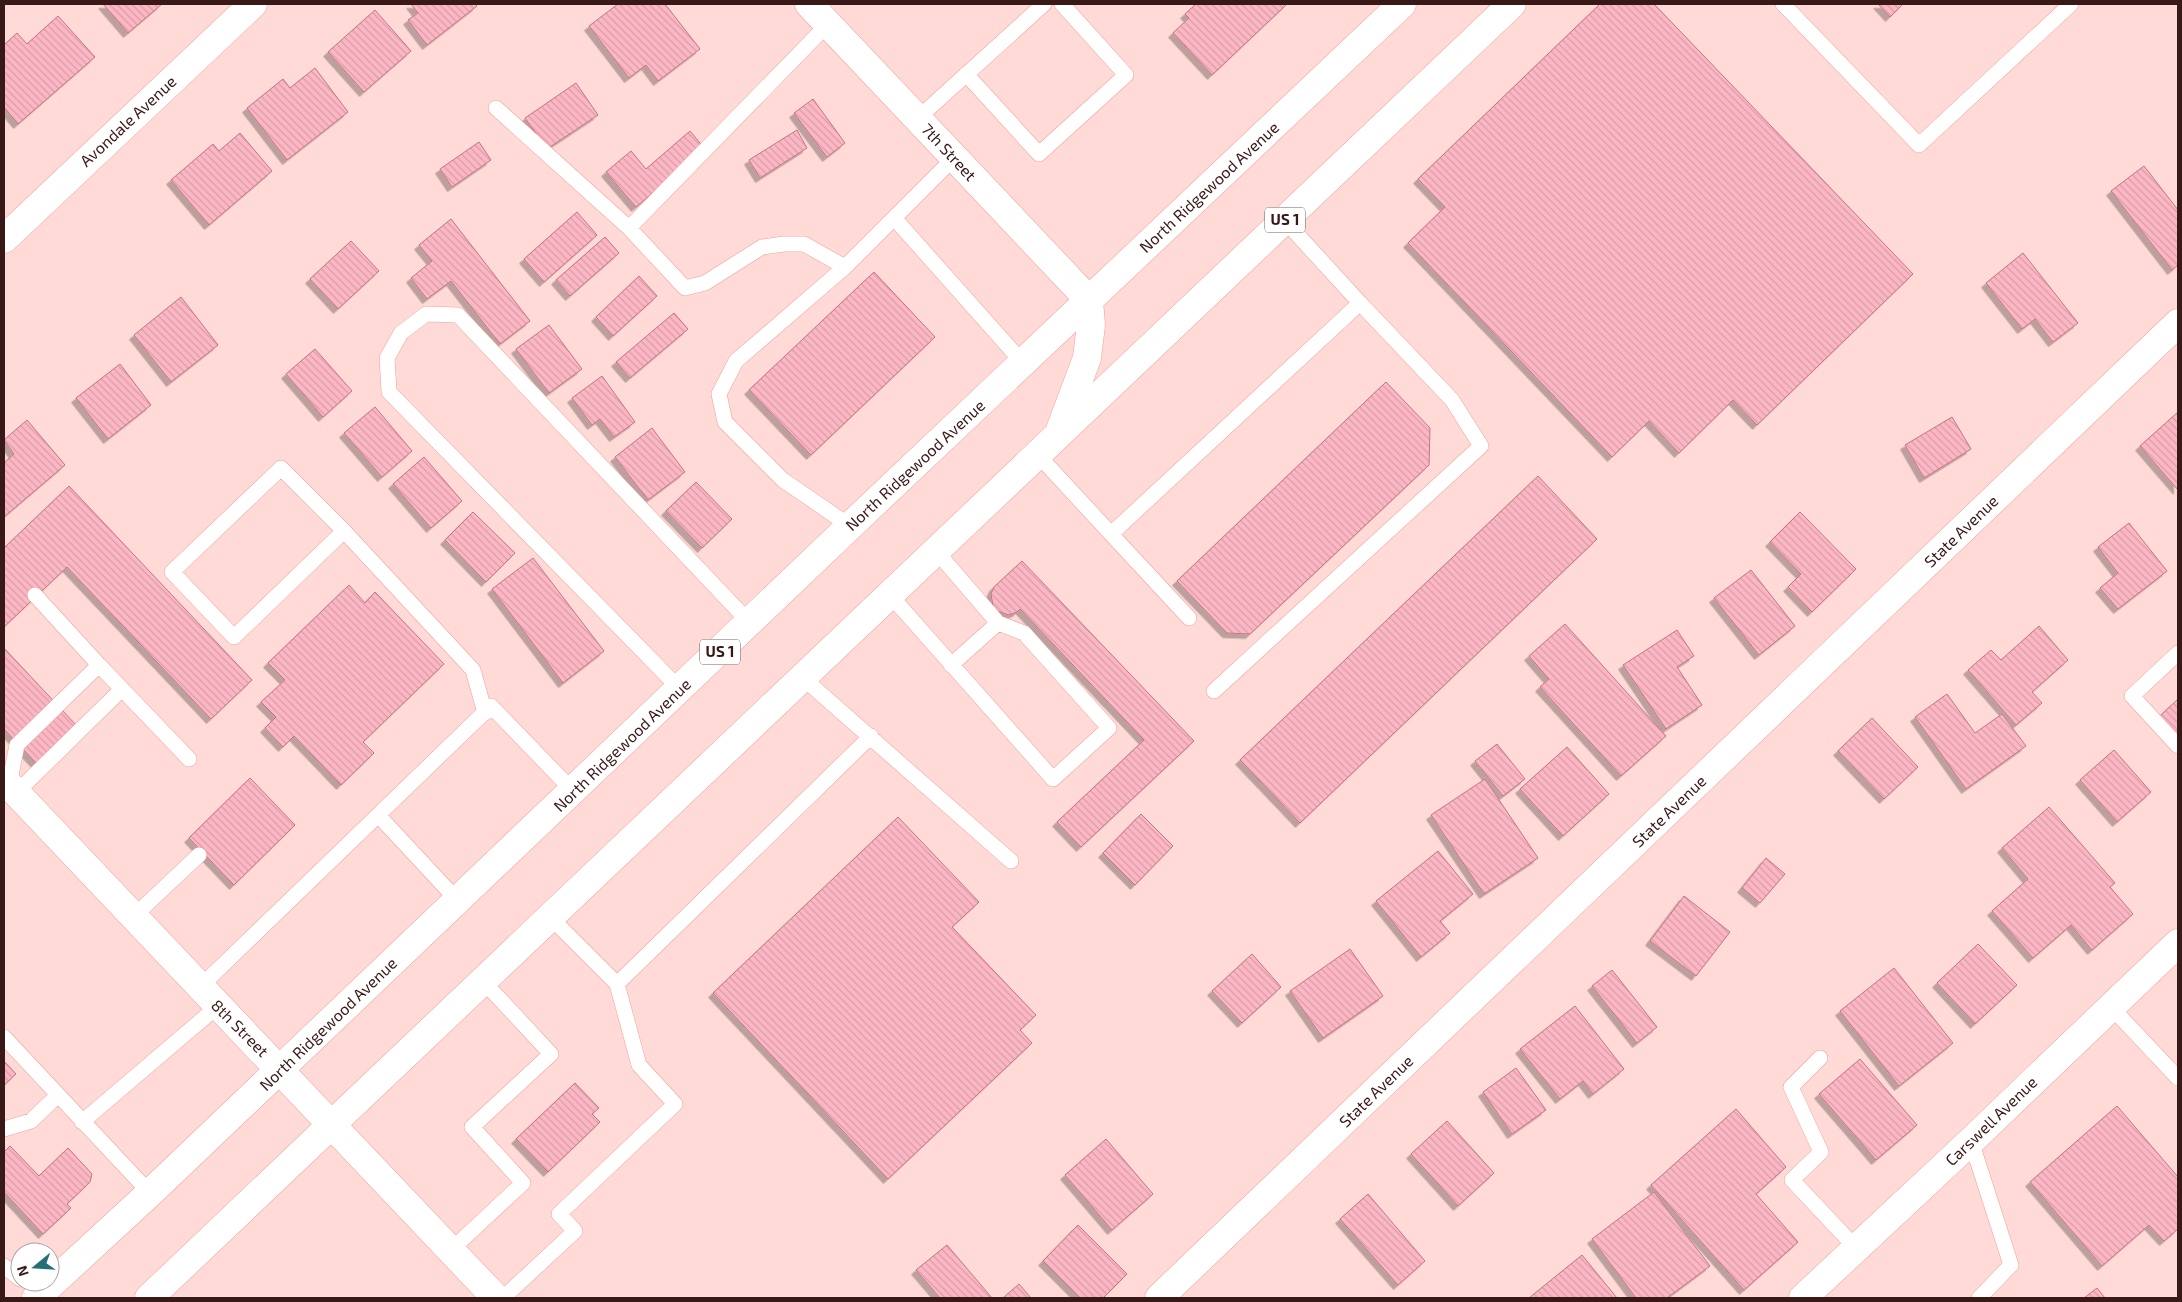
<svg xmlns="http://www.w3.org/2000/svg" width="2182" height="1302" font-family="'Exo 2',sans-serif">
<defs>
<pattern id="building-back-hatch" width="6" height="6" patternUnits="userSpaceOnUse" patternTransform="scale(1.25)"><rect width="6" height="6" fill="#fcb7c5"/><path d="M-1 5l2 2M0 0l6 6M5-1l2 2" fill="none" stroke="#d99da8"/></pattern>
<filter id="shadow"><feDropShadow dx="-4.5" dy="4.5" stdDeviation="0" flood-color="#0004"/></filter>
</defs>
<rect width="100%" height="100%" fill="#ffdad6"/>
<path fill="url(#building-back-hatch)" stroke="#c47386" filter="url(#shadow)" d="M 103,4 L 162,4 L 128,33 Z
M 411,4 L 475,4 L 477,6 L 427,45 L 408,20 L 418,13 Z
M 618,4 L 665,4 L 700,49 L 658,81 L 646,65 L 629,78 L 589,26 Z
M 1196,4 L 1287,4 L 1212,75 L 1173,33 L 1189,18 L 1185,14 Z
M 1600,4 L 1654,4 L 1913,274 L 1757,425 L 1733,400 L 1679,453 L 1649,421 L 1612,457 L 1408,243 L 1445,207 L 1418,179 Z
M 1878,4 L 1903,4 L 1890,17 Z
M 375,10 L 411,51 L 364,92 L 328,52 Z
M 58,16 L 95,57 L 18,124 L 4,107 L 4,45 L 17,33 L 27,44 Z
M 315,68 L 348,112 L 287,160 L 247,108 L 283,79 L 290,88 Z
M 576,83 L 598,115 L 547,149 L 525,118 Z
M 813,99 L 845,143 L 827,157 L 794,113 Z
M 797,130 L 807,148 L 760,178 L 749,160 Z
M 690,131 L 705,149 L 636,207 L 606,172 L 631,151 L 646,169 Z
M 240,133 L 272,171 L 209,225 L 171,180 L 213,144 L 219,151 Z
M 479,142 L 491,160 L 452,187 L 440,169 Z
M 2144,166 L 2178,210 L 2178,265 L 2172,270 L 2111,191 Z
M 577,212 L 597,235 L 544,282 L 524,259 Z
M 451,219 L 530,321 L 500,344 L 451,281 L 427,299 L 411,278 L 432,261 L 419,245 Z
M 605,237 L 619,253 L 570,296 L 556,280 Z
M 351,241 L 379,271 L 338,309 L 310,279 Z
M 2023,253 L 2078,323 L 2053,342 L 2035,319 L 2022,329 L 1986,283 Z
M 874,272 L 935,337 L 811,455 L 749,390 Z
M 639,276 L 657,296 L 613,336 L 596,317 Z
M 181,297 L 218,345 L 171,382 L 134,335 Z
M 674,313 L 688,329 L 630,378 L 616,362 Z
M 549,325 L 582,369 L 549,393 L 516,349 Z
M 315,349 L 352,391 L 323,417 L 286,374 Z
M 120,364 L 151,405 L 108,439 L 76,398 Z
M 602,376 L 635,422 L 614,437 L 600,419 L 592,425 L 572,398 Z
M 1386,382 L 1430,428 L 1429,465 L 1250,634 L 1227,633 L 1177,581 Z
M 375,407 L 412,451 L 382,477 L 344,433 Z
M 2178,412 L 2178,490 L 2140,446 Z
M 1952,417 L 1971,449 L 1924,478 L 1905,445 Z
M 27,420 L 65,465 L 4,517 L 4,463 L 14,454 L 4,440 Z
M 652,428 L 685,472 L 648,500 L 615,457 Z
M 424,457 L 462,501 L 431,528 L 393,484 Z
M 1538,476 L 1597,539 L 1300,823 L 1240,760 Z
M 696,482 L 732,519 L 702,548 L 666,511 Z
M 69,486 L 252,680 L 211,719 L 67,567 L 4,627 L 4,548 Z
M 473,512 L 515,553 L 486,582 L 445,540 Z
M 1800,512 L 1856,569 L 1812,612 L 1788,587 L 1801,574 L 1770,542 Z
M 2129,523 L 2167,571 L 2118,609 L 2100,588 L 2118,573 L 2098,547 Z
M 533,558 L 604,651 L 563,683 L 492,589 Z
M 1022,561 L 1194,741 L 1081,847 L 1057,822 L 1144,740 L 1020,609 L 1017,612 L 1009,615 L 997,611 L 993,606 L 991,594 L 994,587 Z
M 1751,570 L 1795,626 L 1759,655 L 1714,598 Z
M 349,585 L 365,603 L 375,592 L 444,664 L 363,742 L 374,753 L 341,785 L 294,736 L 283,747 L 265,728 L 276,717 L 261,702 L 285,680 L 268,663 Z
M 1565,624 L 1666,736 L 1621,776 L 1540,687 L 1549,679 L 1529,656 Z
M 2039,626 L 2068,660 L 2032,692 L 2042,703 L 2016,725 L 1968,670 L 1991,650 L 2001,660 Z
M 1677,630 L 1694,656 L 1677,667 L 1702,705 L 1666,729 L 1623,665 Z
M 4,648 L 76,725 L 36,763 L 4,729 Z
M 1947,694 L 1975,733 L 2002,714 L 2026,746 L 1966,789 L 1915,717 Z
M 2178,699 L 2178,737 L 2160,716 Z
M 1872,718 L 1918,767 L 1884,799 L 1838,751 Z
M 1497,744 L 1525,779 L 1503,796 L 1475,761 Z
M 1567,747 L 1609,794 L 1563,836 L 1520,789 Z
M 2114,750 L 2151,792 L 2117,822 L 2080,780 Z
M 250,778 L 295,825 L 234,885 L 189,838 Z
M 1485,779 L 1538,858 L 1484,894 L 1431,815 Z
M 2049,807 L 2115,883 L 2110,887 L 2133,914 L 2092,950 L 2071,925 L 2033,958 L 1992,911 L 2028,879 L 2002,848 Z
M 1141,814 L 1173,846 L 1135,885 L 1103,853 Z
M 898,817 L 979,902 L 952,927 L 1036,1015 L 1020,1030 L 1032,1043 L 888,1179 L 713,993 Z
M 1438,851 L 1473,894 L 1440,921 L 1450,933 L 1421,957 L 1376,901 Z
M 1766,858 L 1785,874 L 1760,903 L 1742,888 Z
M 1684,896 L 1730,932 L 1696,976 L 1650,941 Z
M 1978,944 L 2017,985 L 1975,1024 L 1937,983 Z
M 1350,949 L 1383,996 L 1323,1038 L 1290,991 Z
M 1252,954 L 1281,987 L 1242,1023 L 1212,991 Z
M 1894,968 L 1953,1043 L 1899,1086 L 1840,1011 Z
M 1612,970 L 1657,1027 L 1637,1043 L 1592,986 Z
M 1575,1006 L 1624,1069 L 1593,1094 L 1583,1081 L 1560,1099 L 1520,1049 Z
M 1860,1059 L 1917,1125 L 1876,1160 L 1819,1094 Z
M 4,1061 L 16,1074 L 4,1085 Z
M 1516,1068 L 1546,1110 L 1512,1134 L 1483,1092 Z
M 575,1083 L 599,1108 L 592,1114 L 600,1122 L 548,1172 L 516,1139 Z
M 2117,1106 L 2178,1177 L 2178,1229 L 2164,1241 L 2149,1225 L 2102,1266 L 2030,1182 Z
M 1736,1109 L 1786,1167 L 1756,1194 L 1798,1242 L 1744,1290 L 1651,1185 Z
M 1447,1121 L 1494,1173 L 1458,1206 L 1411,1154 Z
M 1106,1139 L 1153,1194 L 1112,1230 L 1065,1175 Z
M 10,1146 L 39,1176 L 68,1148 L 92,1174 L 90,1182 L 67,1204 L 71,1208 L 43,1234 L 4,1192 L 4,1152 Z
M 1654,1192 L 1710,1266 L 1667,1298 L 1636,1298 L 1592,1239 Z
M 1368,1194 L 1425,1261 L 1398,1285 L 1340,1219 Z
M 1078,1225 L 1127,1274 L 1103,1298 L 1080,1298 L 1043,1261 Z
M 947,1245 L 992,1298 L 940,1298 L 916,1270 Z
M 1582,1255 L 1617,1298 L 1529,1298 Z
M 1019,1284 L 1031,1298 L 1003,1298 Z
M 2097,1288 L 2105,1298 L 2084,1298 Z"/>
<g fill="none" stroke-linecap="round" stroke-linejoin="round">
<g stroke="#f59f98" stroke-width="16">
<path id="lane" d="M 1783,4 L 1919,145 L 2071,4
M 966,74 L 1039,154 L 1126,75 L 1062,4
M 496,108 L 629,228 L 828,24
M 917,119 L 1044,4
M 895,219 L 1023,363
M 629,228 L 685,288 L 705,283 L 762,247 L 784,244 L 804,244 L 845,267
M 1038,455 L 1111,534 L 1360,303 L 1284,220
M 850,526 L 783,480 L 725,422 L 719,394 L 736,361 L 845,267 L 954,158
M 344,531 L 234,637 L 172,572 L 281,468 L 344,531 L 473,670 L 485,713
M 1111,534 L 1189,618
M 35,595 L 99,665
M 890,595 L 1053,779 L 1109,728 L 1024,633 L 998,623 L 937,552
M 2178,653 L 2132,696 L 2178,746
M 951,665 L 998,623
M 803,678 L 1011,861
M 122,689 L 189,759
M 680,689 L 389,392 L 387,358 L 401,333 L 426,314 L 458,315 L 750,623
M 1214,691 L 1481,446 L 1452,400 L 1360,303
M 9,785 L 17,745 L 99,665 L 122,689 L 16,793
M 378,815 L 458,901
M 133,917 L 199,855
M 617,984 L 871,736
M 200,987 L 491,706 L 573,791
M 2111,1007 L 2178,1078
M 4,1037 L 150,1193
M 1820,1058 L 1791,1087 L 1821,1152 L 1792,1180 L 1856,1248
M 82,1122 L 218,1006
M 4,1129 L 31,1121 L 58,1095
M 1971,1141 L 2011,1265 L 1979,1298
M 451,1250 L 523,1183 L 472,1127 L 551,1054 L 483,981
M 4,1266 L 20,1279
M 503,1298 L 575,1231 L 559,1214 L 675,1104 L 639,1065 L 617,984 L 550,917"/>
</g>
<g stroke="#f59f98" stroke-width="29">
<path id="street" d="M 809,4 L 1089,300
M 4,239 L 253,4
M 1159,1298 L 2178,323
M 1803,1298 L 1971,1141 L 2178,943"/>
</g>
<g stroke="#f59f98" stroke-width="29">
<path id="secondary" d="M 4,780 L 496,1298"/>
</g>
<g stroke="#f59f98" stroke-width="29">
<path id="primary" d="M 1060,430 L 1087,358 L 1091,325 L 1089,300
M 36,1298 L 150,1193 L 850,526 L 1402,4
M 149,1298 L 1512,4"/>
</g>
<use href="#lane" stroke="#fff" stroke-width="15"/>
<use href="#street" stroke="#fff" stroke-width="28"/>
<use href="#secondary" stroke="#fff" stroke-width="28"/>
<use href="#primary" stroke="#fff" stroke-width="28"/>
</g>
<g text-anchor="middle" stroke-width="5" stroke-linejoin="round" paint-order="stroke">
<g fill="#fff" stroke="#745e5d" stroke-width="1">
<rect x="1265" y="207.5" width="40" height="25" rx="4"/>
<rect x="700" y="639.5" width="40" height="25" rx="4"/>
</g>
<g font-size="15" font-weight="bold" fill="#391917">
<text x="1285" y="225">US 1</text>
<text x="720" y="657">US 1</text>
</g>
<g font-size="16" fill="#391917" stroke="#fff">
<text transform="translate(128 121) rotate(-43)" y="6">Avondale Avenue</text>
<text transform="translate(949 152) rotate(47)" y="6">7th Street</text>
<text transform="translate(1209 187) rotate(-43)" y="6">North Ridgewood Avenue</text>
<text transform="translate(915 465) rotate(-43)" y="6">North Ridgewood Avenue</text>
<text transform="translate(1961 531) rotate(-44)" y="6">State Avenue</text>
<text transform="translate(622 745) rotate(-44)" y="6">North Ridgewood Avenue</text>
<text transform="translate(1669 811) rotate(-44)" y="6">State Avenue</text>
<text transform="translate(328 1024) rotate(-44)" y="6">North Ridgewood Avenue</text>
<text transform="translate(240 1028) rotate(45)" y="6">8th Street</text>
<text transform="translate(1376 1091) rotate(-44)" y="6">State Avenue</text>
<text transform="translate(1991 1121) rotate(-44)" y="6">Carswell Avenue</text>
</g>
</g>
<rect width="2182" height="1302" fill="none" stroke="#391917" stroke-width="10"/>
<g transform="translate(35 1267) rotate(252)"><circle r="24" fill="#ffffff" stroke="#b0a3a2"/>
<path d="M0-4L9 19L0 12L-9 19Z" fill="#256f76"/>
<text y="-8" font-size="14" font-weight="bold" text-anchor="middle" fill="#391917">N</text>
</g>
</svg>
